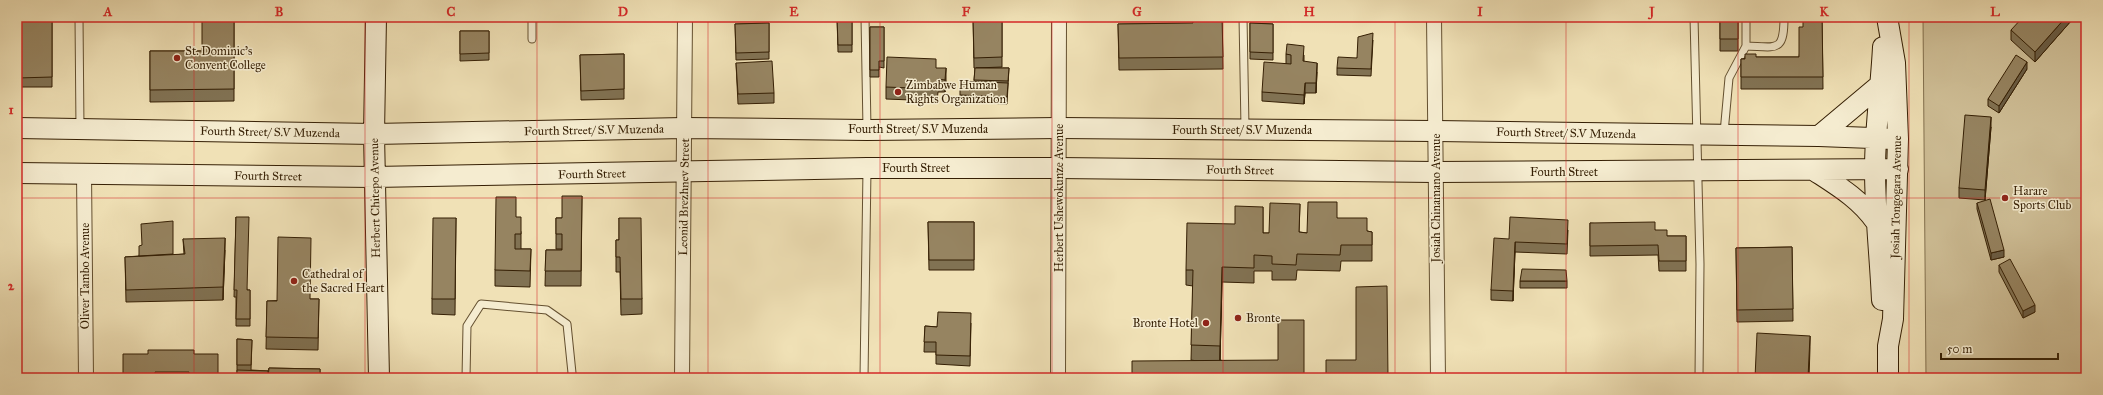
<svg xmlns="http://www.w3.org/2000/svg" width="2103" height="395" font-family="'IM FELL Great Primer',serif">
<rect width="100%" height="100%" fill="#f0e1b6"/>
<filter id="stains"><feTurbulence type="fractalNoise" baseFrequency=".005" numOctaves="4"/><feColorMatrix values="0 0 0 0 .2 0 0 0 0 .09 0 0 0 0 .02 0 0 0 .5 -.17"/></filter>
<radialGradient id="worn" r=".72"><stop offset=".6" stop-color="#630" stop-opacity="0"/><stop offset="1" stop-color="#630" stop-opacity=".3"/></radialGradient>
<path fill="#d0c098" stroke="#82704e" d="M 1923,17 L 2086,17 L 2086,378 L 1926,378 Z"/>
<g fill="none" stroke-linecap="round" stroke-linejoin="round">
<g stroke="#645030" stroke-width="9">
<path id="service" d="M 79,17 L 80,129
M 532,17 L 532,39
M 865,17 L 867,129
M 1243,17 L 1245,128
M 1694,17 L 1700,264 L 1699,378
M 1746,46 C 1777,47 1784,53 1784,17
M 1724,133 L 1729,78 L 1746,46 L 1746,17
M 466,378 L 467,326 L 481,304 L 547,310 L 567,324 L 572,373 L 570,378
M 864,378 L 867,169"/>
</g>
<g stroke="#645030" stroke-width="16">
<path id="minor" d="M 1434,17 L 1438,378
M 84,173 L 86,378
M 682,378 L 685,17
M 1058,378 L 1059,17"/>
</g>
<g stroke="#351f04" stroke-width="22">
<path id="secondary" d="M 376,17 L 374,134 L 379,378
M 1887,17 L 1895,63 L 1898,139 L 1893,319 L 1888,346 L 1888,378
M 17,128 L 374,134 L 684,128 L 867,130 L 1059,128 L 1436,131 L 1819,136 L 1898,139
M 1819,136 L 1881,84
M 1815,171 C 1838,186 1860,199 1876,222
M 17,173 L 374,177 L 867,168 L 1058,168 L 1435,172 L 1898,169
M 1882,300 C 1880,256 1875,213 1875,169 C 1875,128 1881,87 1883,47"/>
</g>
<use href="#service" stroke="#f5ecd0" stroke-width="7"/>
<use href="#minor" stroke="#f5ecd0" stroke-width="14"/>
<use href="#secondary" stroke="#f5ecd0" stroke-width="20"/>
</g>
<path fill="#817253" stroke="#351f04" d="M 17,17 L 52,17 L 52,87 L 17,87 Z
M 234,17 L 234,101 L 150,102 L 150,51 L 202,51 Z
M 302,17 L 322,17 L 322,18 Z
M 436,17 L 457,17 L 457,21 L 436,21 Z
M 837,17 L 852,17 L 852,52 L 838,52 Z
M 973,17 L 1002,17 L 1002,67 L 976,68 L 1009,68 L 1007,104 L 960,102 L 960,95 L 974,81 L 975,68 L 974,68 Z
M 1186,17 L 1222,17 L 1223,69 L 1119,70 L 1118,24 L 1193,23 L 1193,19 L 1186,19 Z
M 1720,17 L 1738,17 L 1738,51 L 1720,51 Z
M 1822,17 L 1823,89 L 1741,89 L 1741,59 L 1756,57 L 1799,57 L 1803,27 Z
M 2071,17 L 2071,21 L 2035,62 L 2011,40 L 2011,30 Z
M 2073,17 L 2083,17 L 2076,21 Z
M 769,23 L 769,59 L 736,60 L 735,24 Z
M 1250,23 L 1273,24 L 1273,60 L 1250,59 Z
M 870,27 L 884,27 L 884,68 L 879,67 L 879,77 L 870,77 Z
M 460,31 L 489,31 L 489,60 L 460,61 Z
M 1373,40 L 1371,76 L 1337,75 L 1337,68 L 1357,58 Z
M 624,54 L 624,99 L 581,100 L 580,55 Z
M 1286,54 L 1304,55 L 1304,62 L 1317,72 L 1316,93 L 1305,93 L 1304,104 L 1262,101 L 1262,92 L 1286,64 Z
M 736,63 L 774,93 L 774,103 L 738,104 Z
M 936,68 L 946,81 L 945,92 L 938,92 L 937,101 L 886,99 L 886,87 Z
M 2027,69 L 1999,113 L 1988,106 L 1988,99 Z
M 1991,127 L 1985,200 L 1959,198 L 1959,188 Z
M 582,196 L 581,286 L 545,286 L 546,250 L 562,250 L 562,249 L 556,249 L 556,218 L 562,218 Z
M 1977,203 L 2004,257 L 1991,260 L 1977,209 Z
M 1300,204 L 1299,232 L 1307,233 L 1337,218 L 1367,231 L 1372,232 L 1372,261 L 1341,261 L 1340,271 L 1297,270 L 1296,280 L 1272,280 L 1272,271 L 1254,271 L 1254,283 L 1222,282 L 1220,360 L 1304,378 L 1191,360 L 1193,286 L 1186,285 L 1186,270 L 1235,224 L 1263,207 L 1263,233 L 1269,233 Z
M 236,217 L 247,290 L 250,290 L 250,326 L 236,326 L 236,297 L 234,297 Z
M 516,217 L 521,232 L 521,249 L 531,249 L 530,287 L 495,286 L 495,270 Z
M 456,218 L 455,315 L 432,314 L 432,299 Z
M 619,218 L 642,299 L 642,314 L 621,315 L 620,272 L 616,272 L 616,240 L 619,240 Z
M 928,222 L 974,222 L 974,270 L 929,270 Z
M 1590,223 L 1655,230 L 1667,236 L 1686,236 L 1686,271 L 1659,271 L 1658,255 L 1590,256 Z
M 1568,230 L 1567,254 L 1515,252 L 1513,301 L 1491,300 L 1491,290 L 1509,239 Z
M 183,239 L 225,250 L 223,300 L 126,302 L 125,257 L 139,256 L 142,245 L 173,255 L 184,254 Z
M 1792,247 L 1793,321 L 1737,322 L 1736,248 Z
M 1999,265 L 2035,312 L 2023,318 L 1999,272 Z
M 1520,281 L 1567,281 L 1567,288 L 1520,288 Z
M 310,299 L 319,299 L 318,350 L 266,349 L 267,301 Z
M 971,323 L 970,366 L 936,364 L 936,352 L 924,352 L 925,326 L 937,327 Z
M 237,339 L 252,340 L 251,370 L 268,371 L 269,368 L 320,369 L 320,378 L 237,378 Z
M 194,354 L 218,378 L 123,378 Z"/>
<path fill="#695c44" stroke="#351f04" d="M 2066,17 L 2071,17 L 2071,21 L 2035,62 L 2035,52 Z
M 2076,17 L 2083,17 L 2076,21 Z
M 2027,62 L 2027,69 L 1999,113 L 1999,106 Z
M 1317,63 L 1317,72 L 1316,93 L 1316,83 Z
M 946,68 L 946,81 L 945,92 L 945,80 Z
M 1305,83 L 1305,93 L 1304,104 L 1304,95 Z
M 1991,117 L 1991,127 L 1985,200 L 1985,190 Z
M 225,238 L 225,250 L 223,300 L 223,287 Z
M 1515,242 L 1515,252 L 1513,301 L 1513,291 Z
M 2004,250 L 2004,257 L 1991,260 L 1991,253 Z
M 1222,267 L 1222,282 L 1220,361 L 1220,346 Z
M 2035,305 L 2035,312 L 2023,318 L 2023,311 Z
M 1810,336 L 1810,348 L 1809,378 L 1808,378 Z"/>
<path fill="#968461" stroke="#351f04" d="M 17,17 L 52,17 L 52,77 L 17,78 Z
M 202,17 L 234,17 L 234,89 L 150,90 L 150,51 L 202,51 Z
M 837,17 L 852,17 L 852,45 L 838,45 Z
M 973,17 L 1002,17 L 1002,57 L 974,58 Z
M 1193,17 L 1222,17 L 1223,57 L 1119,58 L 1118,24 L 1193,23 Z
M 1720,17 L 1738,17 L 1738,39 L 1720,39 Z
M 1803,17 L 1822,17 L 1823,77 L 1741,77 L 1741,59 L 1745,59 L 1745,54 L 1756,54 L 1756,57 L 1799,57 L 1799,27 L 1803,27 Z
M 2023,17 L 2066,17 L 2035,52 L 2011,30 Z
M 769,23 L 769,52 L 736,53 L 735,24 Z
M 1250,23 L 1273,24 L 1273,53 L 1250,52 Z
M 870,27 L 884,27 L 884,61 L 879,61 L 879,70 L 870,70 Z
M 460,31 L 489,31 L 489,53 L 460,54 Z
M 1373,33 L 1371,69 L 1337,68 L 1338,57 L 1357,58 L 1358,37 Z
M 1287,44 L 1304,46 L 1303,61 L 1317,63 L 1316,83 L 1305,83 L 1304,95 L 1262,92 L 1264,62 L 1291,64 L 1291,55 L 1286,54 Z
M 624,54 L 624,89 L 581,91 L 580,55 Z
M 2016,55 L 2027,62 L 1999,106 L 1988,99 Z
M 887,57 L 936,59 L 936,68 L 946,68 L 945,80 L 938,79 L 937,89 L 886,87 Z
M 772,61 L 774,93 L 738,94 L 736,63 Z
M 975,68 L 1009,68 L 1008,81 L 974,80 Z
M 960,81 L 1008,83 L 1007,97 L 960,95 Z
M 1965,115 L 1991,117 L 1985,190 L 1959,188 Z
M 562,196 L 582,196 L 581,271 L 545,271 L 546,250 L 562,250 L 562,234 L 556,234 L 556,218 L 562,218 Z
M 496,197 L 516,197 L 516,217 L 521,217 L 521,234 L 515,234 L 515,249 L 531,249 L 530,271 L 495,270 Z
M 1990,199 L 2004,250 L 1991,253 L 1977,203 Z
M 1308,202 L 1337,202 L 1337,218 L 1367,218 L 1367,231 L 1372,232 L 1372,245 L 1341,245 L 1340,255 L 1297,254 L 1296,265 L 1272,264 L 1272,256 L 1254,255 L 1254,268 L 1222,267 L 1220,346 L 1191,345 L 1193,270 L 1186,270 L 1187,223 L 1235,224 L 1235,206 L 1263,207 L 1263,233 L 1269,233 L 1270,203 L 1300,204 L 1299,232 L 1307,233 Z
M 236,217 L 249,217 L 247,290 L 250,290 L 250,319 L 236,319 L 237,290 L 234,290 Z
M 1510,217 L 1568,220 L 1567,244 L 1515,242 L 1513,291 L 1491,290 L 1494,238 L 1509,239 Z
M 433,218 L 456,218 L 455,299 L 432,299 Z
M 619,218 L 641,218 L 642,299 L 621,299 L 620,257 L 616,257 L 616,240 L 619,240 Z
M 173,221 L 173,254 L 139,256 L 139,246 L 142,245 L 141,224 Z
M 928,222 L 974,222 L 974,260 L 929,260 Z
M 1655,222 L 1655,230 L 1667,230 L 1667,236 L 1686,236 L 1686,261 L 1659,261 L 1658,245 L 1590,246 L 1590,223 Z
M 278,237 L 311,238 L 310,299 L 319,299 L 318,338 L 266,337 L 267,301 L 277,301 Z
M 225,238 L 223,287 L 126,290 L 125,257 L 185,254 L 183,239 Z
M 1792,247 L 1793,309 L 1737,310 L 1736,248 Z
M 2010,259 L 2035,305 L 2023,311 L 1999,265 Z
M 1522,269 L 1566,270 L 1567,281 L 1520,281 Z
M 1387,286 L 1388,378 L 1326,378 L 1326,360 L 1356,360 L 1356,287 Z
M 938,312 L 971,313 L 970,356 L 936,355 L 936,342 L 924,342 L 925,326 L 937,327 Z
M 1278,320 L 1304,320 L 1304,378 L 1132,378 L 1132,361 L 1278,360 Z
M 1757,333 L 1810,336 L 1808,378 L 1755,378 Z
M 237,339 L 252,340 L 251,365 L 237,365 Z
M 148,350 L 194,350 L 194,354 L 218,354 L 218,378 L 189,378 L 189,372 L 155,372 L 155,378 L 123,378 L 123,354 L 148,354 Z
M 269,368 L 320,369 L 320,378 L 268,378 Z
M 237,370 L 268,371 L 268,378 L 237,378 Z"/>
<path fill="none" stroke="#d62828" stroke-width="1" stroke-opacity="0.55" d="M 194,17 L 194,378M 365,17 L 365,378M 537,17 L 537,378M 708,17 L 708,378M 880,17 L 880,378M 1052,17 L 1052,378M 1223,17 L 1223,378M 1395,17 L 1395,378M 1566,17 L 1566,378M 1738,17 L 1738,378M 1909,17 L 1909,378M 17,198 L 2086,198"/>
<g fill="#8f2418" stroke="#f5ecd0" stroke-width="1.5">
<circle cx="177" cy="58" r="4"/>
<circle cx="898" cy="92" r="4"/>
<circle cx="2005" cy="198" r="4"/>
<circle cx="294" cy="281" r="4"/>
<circle cx="1238" cy="318" r="4"/>
<circle cx="1206" cy="323" r="4"/>
</g>
<g text-anchor="middle" stroke-width="3" stroke-linejoin="round" paint-order="stroke">
<g font-size="12" fill="#351f04" stroke="#f5ecd0" text-anchor="start">
<text x="185" y="55">St. Dominic's<tspan x="185" dy="14">Convent College</tspan></text>
<text x="906" y="89">Zimbabwe Human<tspan x="906" dy="14">Rights Organization</tspan></text>
<text x="2013" y="195">Harare<tspan x="2013" dy="14">Sports Club</tspan></text>
<text x="302" y="278">Cathedral of<tspan x="302" dy="14">the Sacred Heart</tspan></text>
<text x="1246" y="322">Bronte</text>
<text x="1198" y="327" text-anchor="end">Bronte Hotel</text>
</g>
<g font-size="12" fill="#351f04" stroke="#f5ecd0">
<text x="918" y="133">Fourth Street/ S.V Muzenda</text>
<text transform="translate(594 130) rotate(-1)" y="4">Fourth Street/ S.V Muzenda</text>
<text x="1242" y="134">Fourth Street/ S.V Muzenda</text>
<text transform="translate(270 132) rotate(1)" y="4">Fourth Street/ S.V Muzenda</text>
<text transform="translate(1566 133) rotate(1)" y="4">Fourth Street/ S.V Muzenda</text>
<text x="916" y="172">Fourth Street</text>
<text transform="translate(1240 170) rotate(1)" y="4">Fourth Street</text>
<text x="1564" y="176">Fourth Street</text>
<text transform="translate(592 174) rotate(-1)" y="4">Fourth Street</text>
<text transform="translate(268 176) rotate(1)" y="4">Fourth Street</text>
<text transform="translate(684 197) rotate(-89)" y="4">Leonid Brezhnev Street</text>
<text transform="translate(1896 197) rotate(-89)" y="4">Josiah Tongogara Avenue</text>
<text transform="translate(375 198) rotate(-91)" y="4">Herbert Chitepo Avenue</text>
<text transform="translate(1059 198) rotate(-90)" y="4">Herbert Ushewokunze Avenue</text>
<text transform="translate(1436 198) rotate(-90)" y="4">Josiah Chinamano Avenue</text>
<text transform="translate(85 276) rotate(-90)" y="4">Oliver Tambo Avenue</text>
</g>
</g>
<rect width="2103" height="395" fill="none" stroke="#f0e1b6" stroke-width="44"/>
<path d="M1941 353v6h117v-6" fill="none" stroke="#351f04" stroke-width="2"/>
<text x="1947" y="353" font-size="12" fill="#351f04" stroke="#f5ecd0" stroke-width="3" paint-order="stroke">50 m</text>
<rect x="22" y="22" width="2059" height="351" fill="none" stroke="#d62828" stroke-width="1.5"/>
<g font-size="13" text-anchor="middle" font-weight="bold" fill="#d62828">
<text x="108" y="16">A</text>
<text x="279" y="16">B</text>
<text x="451" y="16">C</text>
<text x="623" y="16">D</text>
<text x="794" y="16">E</text>
<text x="966" y="16">F</text>
<text x="1137" y="16">G</text>
<text x="1309" y="16">H</text>
<text x="1480" y="16">I</text>
<text x="1652" y="16">J</text>
<text x="1824" y="16">K</text>
<text x="1995" y="16">L</text>
<text x="11" y="114">1</text>
<text x="11" y="290">2</text>
</g>
<rect width="100%" height="100%" filter="url(#stains)"/>
<rect width="100%" height="100%" fill="url(#worn)"/>
</svg>
